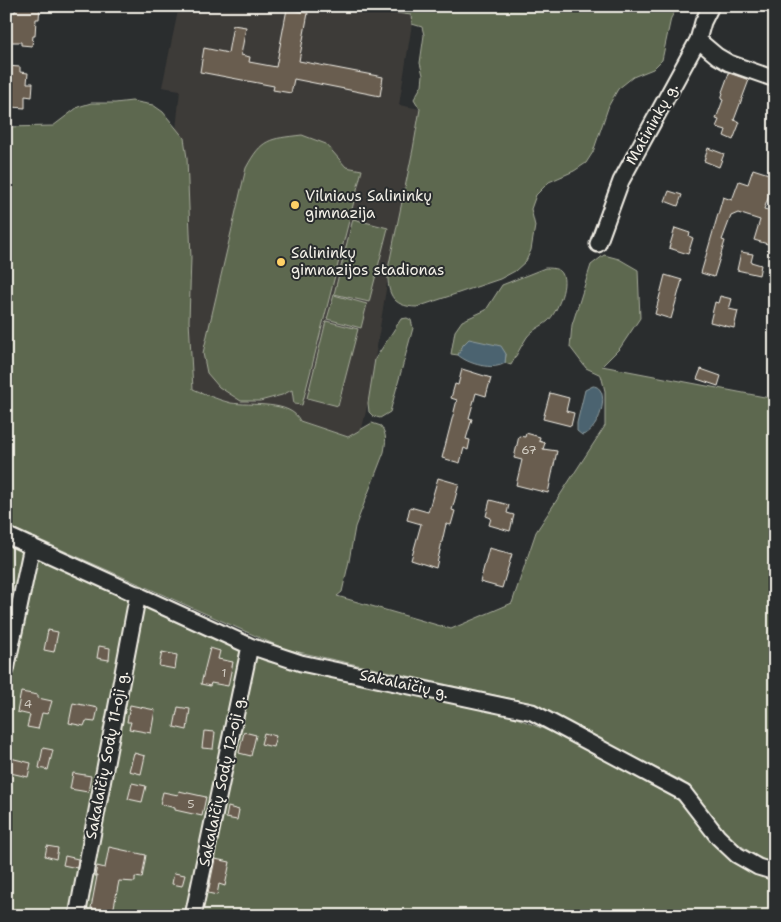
<svg xmlns="http://www.w3.org/2000/svg" width="781" height="922" font-family="'Shantell Sans',sans-serif">
<rect width="100%" height="100%" fill="#2a2d2e"/>
<filter id="ink" filterUnits="userSpaceOnUse"><feTurbulence type="fractalNoise" baseFrequency=".02" numOctaves="2"/><feDisplacementMap in="SourceGraphic" scale="10" xChannelSelector="R" yChannelSelector="G"/><feConvolveMatrix kernelMatrix="1 2 1 2 8 2 1 2 1" color-interpolation-filters="sRGB"/></filter>
<g filter="url(#ink)">
<path fill="#3d3b38" d="M 179,6 L 375,6 L 375,10 L 411,15 L 412,24 L 399,105 L 420,109 L 413,149 L 388,269 L 387,283 L 368,403 L 362,428 L 348,437 L 300,421 L 298,416 L 273,406 L 230,403 L 193,389 L 189,321 L 191,258 L 187,158 L 184,138 L 176,130 L 180,90 L 162,87 Z"/>
<path fill="#5d684f" stroke="#a8ac9c" d="M 375,6 L 678,6 L 671,18 L 662,60 L 653,69 L 633,77 L 618,89 L 609,105 L 593,152 L 586,163 L 574,171 L 549,182 L 536,195 L 531,209 L 535,226 L 531,250 L 526,261 L 515,271 L 500,279 L 417,307 C 391,307 387,292 388,269 L 413,149 L 420,109 L 414,99 L 422,85 L 423,75 L 420,63 L 424,35 L 422,27 L 412,24 L 411,15 L 375,10 Z
M 132,101 L 153,105 L 163,112 L 184,138 L 187,158 L 191,258 L 189,321 L 193,389 C 205,394 218,400 231,403 C 250,406 291,400 300,421 L 348,437 L 372,423 L 381,426 C 387,435 386,441 384,452 L 355,527 L 349,561 L 342,592 L 337,596 L 451,629 L 512,603 L 536,532 L 605,426 L 605,391 L 601,375 L 586,368 L 570,347 L 572,325 L 591,265 L 604,255 L 619,259 L 638,270 L 640,318 L 620,348 L 602,366 L 775,399 L 775,864 C 750,855 731,840 716,820 C 705,806 696,792 682,781 L 543,710 L 517,700 L 285,649 L 6,525 L 6,127 L 53,126 L 78,107 L 91,103 L 115,103 Z
M 302,135 L 326,144 L 346,167 L 362,170 L 302,405 L 294,404 L 292,390 L 282,395 L 260,401 L 241,401 L 219,387 L 207,373 L 203,353 L 246,168 C 262,138 269,139 302,135 Z
M 353,219 L 388,228 L 369,302 L 334,294 Z
M 545,268 C 550,268 556,268 560,271 C 571,280 557,313 548,321 C 541,327 533,329 527,337 C 521,346 516,356 511,365 L 505,363 L 506,354 L 463,345 L 458,355 L 451,354 L 455,331 L 462,321 L 486,310 L 502,285 Z
M 334,295 L 367,304 L 361,328 L 327,319 Z
M 407,318 L 411,320 L 413,328 L 390,412 L 380,418 L 373,416 L 369,412 L 368,403 L 375,359 L 401,319 Z
M 326,321 L 358,329 L 338,406 L 307,398 Z
M 6,544 L 265,661 L 302,671 L 509,715 L 551,732 L 666,790 C 683,802 694,820 708,836 C 726,858 747,871 775,880 L 775,916 L 6,916 Z"/>
<path fill="#4b646f" stroke="#8f9c9f" d="M 469,339 L 501,346 L 506,354 L 505,363 C 493,371 468,364 458,355 L 463,345 Z
M 593,386 C 612,387 600,432 582,435 L 577,431 L 577,423 L 585,390 Z"/>
<path fill="#695d50" stroke="#f4f1e8" d="M 16,6 L 40,6 L 39,19 L 36,19 L 35,36 L 33,36 L 32,46 L 21,45 L 21,42 L 10,42 L 11,34 L 6,33 L 7,20 L 11,20 L 12,12 L 15,12 Z
M 287,9 L 308,13 L 299,61 L 383,77 L 380,96 L 294,79 L 291,93 L 273,90 L 274,86 L 200,72 L 204,48 L 228,53 L 233,25 L 246,27 L 241,55 L 250,57 L 249,62 L 276,67 Z
M 6,66 L 20,67 L 20,72 L 28,73 L 27,83 L 33,83 L 32,97 L 25,96 L 25,108 L 11,107 L 12,96 L 7,95 L 6,93 Z
M 729,73 L 749,80 L 734,120 L 740,122 L 733,140 L 724,136 L 726,130 L 716,127 L 719,120 L 716,119 L 723,100 L 721,99 L 723,93 L 722,92 Z
M 708,148 L 724,154 L 719,167 L 704,161 Z
M 753,169 L 775,176 L 775,188 L 772,188 L 764,209 L 775,212 L 775,231 L 771,245 L 754,240 L 760,220 L 738,213 L 731,216 L 722,240 L 725,241 L 714,277 L 701,273 L 723,197 L 732,200 L 739,181 L 748,184 Z
M 669,191 L 682,195 L 678,206 L 665,201 Z
M 675,228 L 690,233 L 689,236 L 693,238 L 688,254 L 669,248 Z
M 741,252 L 753,254 L 751,262 L 761,265 L 759,275 L 737,270 Z
M 665,275 L 682,280 L 671,319 L 655,314 Z
M 720,296 L 732,299 L 729,309 L 738,311 L 734,328 L 710,322 L 715,302 L 718,303 Z
M 462,369 L 491,378 L 486,396 L 476,393 L 469,418 L 472,419 L 466,439 L 470,440 L 468,450 L 464,448 L 460,463 L 442,458 L 457,400 L 451,398 L 455,384 L 458,385 Z
M 701,369 L 721,376 L 718,386 L 697,379 Z
M 550,393 L 569,398 L 566,411 L 574,413 L 571,426 L 543,419 Z
M 526,433 L 540,437 L 539,441 L 545,443 L 543,449 L 557,451 L 548,493 L 516,485 L 522,460 L 514,458 L 519,436 L 525,437 Z
M 438,478 L 459,484 L 452,510 L 455,511 L 451,525 L 446,524 L 436,568 L 411,560 L 421,524 L 407,520 L 410,507 L 428,512 Z
M 490,500 L 509,505 L 507,513 L 514,515 L 510,531 L 489,525 L 491,518 L 486,516 Z
M 489,548 L 512,554 L 502,588 L 480,582 Z
M 48,630 L 58,632 L 54,652 L 44,650 Z
M 99,646 L 110,648 L 109,660 L 97,658 Z
M 210,648 L 220,651 L 218,659 L 233,662 L 228,686 L 211,683 L 210,686 L 201,684 Z
M 162,652 L 177,655 L 175,669 L 159,666 Z
M 21,692 L 38,695 L 38,698 L 52,701 L 48,714 L 42,713 L 38,729 L 27,727 L 30,715 L 17,712 Z
M 73,703 L 98,708 L 95,722 L 86,721 L 84,726 L 69,723 Z
M 130,705 L 155,710 L 151,733 L 129,729 L 131,722 L 127,722 Z
M 178,707 L 190,709 L 187,730 L 174,727 Z
M 204,731 L 215,732 L 213,749 L 202,748 Z
M 244,732 L 256,735 L 251,756 L 239,753 Z
M 264,733 L 276,736 L 273,747 L 261,744 Z
M 43,748 L 53,750 L 48,770 L 39,768 Z
M 134,753 L 145,756 L 141,774 L 129,771 Z
M 6,757 L 31,763 L 28,777 L 6,772 Z
M 73,773 L 91,776 L 88,792 L 70,789 Z
M 132,783 L 146,786 L 142,802 L 128,799 Z
M 179,791 L 206,797 L 202,816 L 175,810 L 175,808 L 160,804 L 163,792 L 178,795 Z
M 228,807 L 239,810 L 237,820 L 226,818 Z
M 47,846 L 58,848 L 56,859 L 45,856 Z
M 109,847 L 146,855 L 142,878 L 135,877 L 135,882 L 119,881 L 113,912 L 91,908 L 97,876 L 95,876 L 97,866 L 105,868 Z
M 65,856 L 78,859 L 77,868 L 63,865 Z
M 215,859 L 230,862 L 225,886 L 219,884 L 217,895 L 208,893 Z
M 174,873 L 185,875 L 182,886 L 172,884 Z"/>
<g fill="none" stroke-linecap="round" stroke-linejoin="round">
<g stroke="#f4f1e8" stroke-width="19">
<path id="minor" d="M 698,40 L 717,56 L 729,63 L 775,79
M 598,244 L 621,181 L 698,40 L 703,22 L 711,6
M 6,535 L 250,646 L 301,663 L 532,712 L 684,793 L 718,837 L 737,855 L 758,867 L 775,872
M 6,670 L 32,546
M 77,916 L 138,594
M 193,916 L 250,646"/>
</g>
<use href="#minor" stroke="#2a2d2e" stroke-width="15"/>
</g>
</g>
<g fill="#ffd166" stroke="#2a2d2e" stroke-width="2">
<circle cx="295" cy="205" r="5"/>
<circle cx="281" cy="262" r="5"/>
</g>
<g text-anchor="middle" stroke-width="4" stroke-linejoin="round" paint-order="stroke">
<g font-size="12" fill="#d1ccc2">
<text x="529" y="454">67</text>
<text x="224" y="677">1</text>
<text x="28" y="708">4</text>
<text x="191" y="808">5</text>
</g>
<g font-size="15" fill="#f4f1e8" stroke="#2a2d2e">
<text transform="translate(652 124) rotate(-61)" y="5">Matininkų g.</text>
<text transform="translate(404 684) rotate(12)" y="5">Sakalaičių g.</text>
<text transform="translate(107 755) rotate(-79)" y="5">Sakalaičių Sodų 11-oji g.</text>
<text transform="translate(222 781) rotate(-78)" y="5">Sakalaičių Sodų 12-oji g.</text>
</g>
<g font-size="15" fill="#f4f1e8" stroke="#2a2d2e" text-anchor="start">
<text x="305" y="201">Vilniaus Salininkų<tspan x="305" dy="17">gimnazija</tspan></text>
<text x="291" y="258">Salininkų<tspan x="291" dy="17">gimnazijos stadionas</tspan></text>
</g>
</g>
<rect width="781" height="922" fill="none" stroke="#2a2d2e" stroke-width="25"/>
<rect x="12" y="12" width="756" height="897" fill="none" stroke="#f4f1e8" stroke-width="2" filter="url(#ink)"/>
</svg>
